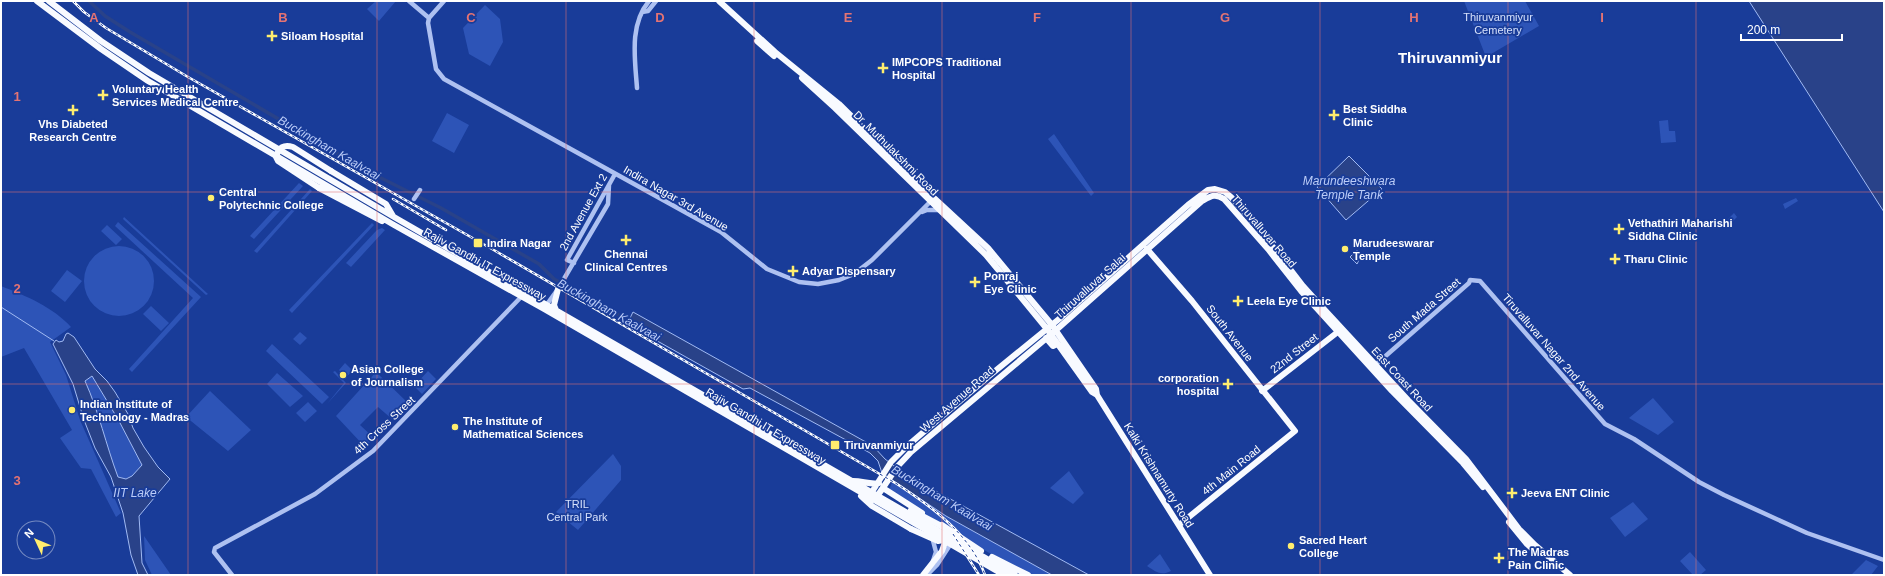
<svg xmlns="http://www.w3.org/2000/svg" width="1885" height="576" font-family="Arial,sans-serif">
<rect width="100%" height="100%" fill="#193c99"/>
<path fill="#2d54b7" d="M 376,1 L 396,1 L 379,21 L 367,9 Z
M 1464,1 L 1525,1 L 1539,26 L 1486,57 Z
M 485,5 L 500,19 L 503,42 L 490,66 L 469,54 L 463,28 Z
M 447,113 L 469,125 L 454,153 L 432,141 Z
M 1668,120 L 1669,131 L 1675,131 L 1676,142 L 1661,143 L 1659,121 Z
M 1054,134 L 1094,193 L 1091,196 L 1048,139 Z
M 299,183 L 303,186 L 254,239 L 250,236 Z
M 310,189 L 312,191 L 257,253 L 254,251 Z
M 1796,198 L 1798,201 L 1785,209 L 1783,204 Z
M 1734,213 L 1737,217 L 1728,226 L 1725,222 Z
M 124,217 L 208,294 L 206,295 L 123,219 Z
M 118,222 L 201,297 L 132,372 L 129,369 L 193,298 L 115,226 Z
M 372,223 L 374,225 L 292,313 L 289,310 Z
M 107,225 L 122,239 L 116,245 L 101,231 Z
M 382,228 L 385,230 L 351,267 L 346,263 L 377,230 Z
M84 281a35 35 0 1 1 70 0a35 35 0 1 1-70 0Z
M 67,270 L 82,281 L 65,302 L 51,291 Z
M 1,286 C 26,296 53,307 71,327 L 50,342 L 66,375 L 80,420 L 121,513 L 116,517 L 91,469 L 81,468 L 60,438 L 72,430 L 24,348 L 1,357 Z
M 151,306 L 169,323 L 161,331 L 143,314 Z
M 300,332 L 307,338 L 300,345 L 293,339 Z
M 272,344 L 329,397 L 322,404 L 266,351 Z
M 345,363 L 353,371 L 346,377 L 339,370 Z
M 335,371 L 346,383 L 327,404 L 344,383 L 333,372 Z
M 428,371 L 436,379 L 422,394 L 414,386 Z
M 376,372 L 408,403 L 392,419 L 378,407 L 360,425 L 374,438 L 365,447 L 336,416 Z
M 277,373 L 303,396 L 290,407 L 267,384 Z
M 92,376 L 119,421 L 143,465 L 132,476 L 125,479 L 118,477 L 85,381 Z
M 210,391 L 251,430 L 228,451 L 186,417 Z
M 1653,398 L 1674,422 L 1658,435 L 1629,418 Z
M 308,402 L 317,411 L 305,422 L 296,413 Z
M 613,454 L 621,466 L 621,480 L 578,530 L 556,512 Z
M 1069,471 L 1084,493 L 1073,504 L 1050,488 Z
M 893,480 L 946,516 L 1052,575 L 1031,575 L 1013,567 L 923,514 L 889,490 Z
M 1633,502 L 1648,519 L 1625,537 L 1610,518 Z
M 144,536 L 171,575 L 152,575 L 145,560 Z
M 1690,552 L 1706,570 L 1700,575 L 1693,575 L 1680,561 Z
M 1160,554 L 1171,571 C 1161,576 1156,572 1147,566 Z
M 1866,560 L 1878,566 L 1871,575 L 1851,575 Z"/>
<path fill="#294289" stroke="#a1baf3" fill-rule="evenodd" d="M 1749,1 L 1884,1 L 1884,212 Z
M 1349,156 L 1382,189 L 1346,220 L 1317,187 Z
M 1357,250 L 1364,257 L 1359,260 L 1357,264 L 1350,257 Z
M 633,312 L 873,446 L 885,459 L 903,473 L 1089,575 L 1052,575 L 946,516 L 882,473 L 878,461 L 870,453 L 750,388 L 743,389 L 627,324 Z
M 68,333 L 74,337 L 95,369 L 107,381 L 115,392 L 128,414 L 133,428 L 144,447 L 158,467 L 170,479 L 139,516 L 142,563 L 148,575 L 138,575 L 131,555 L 123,513 L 111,477 L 95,448 L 84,420 L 73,384 L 53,344 L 56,340 L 59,342 L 63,341 L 66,334 ZM 92,376 L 119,421 L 142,465 L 132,476 L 126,479 L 118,477 C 106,445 99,412 85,381 Z"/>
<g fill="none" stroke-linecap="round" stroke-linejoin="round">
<path stroke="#a1baf3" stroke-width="1" d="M 1,307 L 54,341"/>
<path stroke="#294289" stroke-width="3.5" d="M 89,1 L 105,16 L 130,32 L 369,172 L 441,208 L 539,264 L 554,279 L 633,323"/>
<path stroke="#aec1f1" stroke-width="4.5" d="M 409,1 L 429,18
M 444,1 L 429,18 L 428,23 L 436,69 L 444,79 L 721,232 L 767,269 L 799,282 L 818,284 L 839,280 L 854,274 L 872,260 L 932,200
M 642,12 L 648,11 L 656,1
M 637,88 C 635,59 629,25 649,1
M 414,199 L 420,190
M 922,212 L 927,210 L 939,210
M 574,263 L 567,260 L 615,174
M 545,307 L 558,289 L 608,204 L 609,185
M 1373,367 L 1469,283 L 1470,280 L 1480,281 L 1605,424 L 1634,439 L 1699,482 L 1724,495 L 1807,533 L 1884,560
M 932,537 L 936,552 L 933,561
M 232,575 L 214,552 L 215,548 L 315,494 L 373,451 L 522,296
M 927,575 L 937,565 L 950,545"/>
<path stroke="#f8faff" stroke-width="6" d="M 37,1 L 101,49 L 148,81 L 394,225 L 544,309 L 1004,575
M 49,1 L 101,41 L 149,73 L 394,217 L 1015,575
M 719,1 L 775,52 L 839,104 L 934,198 L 988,248 L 1052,325 L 1096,389 L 1097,395 L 1210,575
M 757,41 L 774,56
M 802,78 L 835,108 L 986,255 L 1047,329 L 1092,392 L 1097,395
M 331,171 L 386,204 L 393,216
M 319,188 L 382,221
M 1147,249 L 1192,301 L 1295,431 L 1179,525
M 556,310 L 554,305 L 558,289
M 1046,338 L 1053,346 L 1057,344
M 1262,391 L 1339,331
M 851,481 C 861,480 869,485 879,483
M 883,488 L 922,513
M 870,495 L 891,462 L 906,447 L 989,376 L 1059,319 L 1188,205 L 1208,190 L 1215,189 L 1225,192 L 1231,197 L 1256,225 L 1303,286 L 1322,307 L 1408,400 L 1466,459 L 1519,529 L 1535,545 L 1570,575
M 861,496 L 872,506 L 911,529
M 876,498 L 897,467 L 911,452 L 1055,331 L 1202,201 C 1211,196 1215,193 1224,199 L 1268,249 L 1301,291 L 1392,391 L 1463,463 L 1483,487
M 1509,522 L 1527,544 L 1536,552
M 942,525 L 981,551
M 992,557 L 1028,575"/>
<g stroke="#fff" stroke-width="2.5">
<path id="rail" d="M 73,1 L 84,12 L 106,28 L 188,77 L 492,249 L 897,484 C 932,507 970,534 985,575
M 393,199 L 446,230
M 953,534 L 979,575"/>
</g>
<use href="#rail" stroke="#193c99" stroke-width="1" stroke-dasharray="3" stroke-linecap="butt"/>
<path stroke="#f8faff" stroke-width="6" d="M 319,188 L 278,161 L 276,157 C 279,147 284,144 293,147 L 331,171
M 911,510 L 945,528 L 948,534 L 942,551 L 923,575
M 911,529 L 938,541 L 948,539"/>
</g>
<path fill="none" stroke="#e47373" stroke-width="1" stroke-opacity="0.55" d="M 188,1 L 188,575M 377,1 L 377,575M 566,1 L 566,575M 754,1 L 754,575M 942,1 L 942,575M 1131,1 L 1131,575M 1320,1 L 1320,575M 1508,1 L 1508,575M 1696,1 L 1696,575M 1,192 L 1884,192M 1,384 L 1884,384"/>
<g fill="#ffed6e" stroke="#193c99" stroke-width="1.5">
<path d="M270 30h4v4h4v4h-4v4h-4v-4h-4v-4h4z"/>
<path d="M881 62h4v4h4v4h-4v4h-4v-4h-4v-4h4z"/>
<path d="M101 89h4v4h4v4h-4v4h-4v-4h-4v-4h4z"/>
<path d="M71 104h4v4h4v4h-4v4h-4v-4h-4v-4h4z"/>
<path d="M1332 109h4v4h4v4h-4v4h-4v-4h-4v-4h4z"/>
<circle cx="211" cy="198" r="4"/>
<path d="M1617 223h4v4h4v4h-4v4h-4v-4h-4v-4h4z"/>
<path d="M624 234h4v4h4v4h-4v4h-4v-4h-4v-4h4z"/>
<rect x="473" y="238" width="10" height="10" rx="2"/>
<circle cx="1345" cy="249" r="4"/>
<path d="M1613 253h4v4h4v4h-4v4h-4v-4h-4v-4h4z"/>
<path d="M791 265h4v4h4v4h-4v4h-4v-4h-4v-4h4z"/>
<path d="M973 276h4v4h4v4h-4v4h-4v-4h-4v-4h4z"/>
<path d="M1236 295h4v4h4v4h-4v4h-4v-4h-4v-4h4z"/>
<circle cx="343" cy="375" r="4"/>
<path d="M1226 378h4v4h4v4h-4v4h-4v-4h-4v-4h4z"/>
<circle cx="72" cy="410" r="4"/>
<circle cx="455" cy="427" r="4"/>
<rect x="830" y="440" width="10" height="10" rx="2"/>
<path d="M1510 487h4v4h4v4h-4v4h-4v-4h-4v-4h4z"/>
<circle cx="1291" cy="546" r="4"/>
<path d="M1497 552h4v4h4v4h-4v4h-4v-4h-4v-4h4z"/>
</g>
<g text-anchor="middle" stroke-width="3.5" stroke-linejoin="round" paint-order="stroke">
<g font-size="11" fill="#d6e1fc" stroke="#193c99">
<text x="1498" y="21">Thiruvanmiyur<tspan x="1498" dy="13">Cemetery</tspan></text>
<text x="577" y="508">TRIL<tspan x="577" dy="13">Central Park</tspan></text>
</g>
<g font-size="11" font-weight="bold" fill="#fff" stroke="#193c99" text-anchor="start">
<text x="281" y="40">Siloam Hospital</text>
<text x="892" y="66">IMPCOPS Traditional<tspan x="892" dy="13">Hospital</tspan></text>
<text x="112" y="93">Voluntary Health<tspan x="112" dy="13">Services Medical Centre</tspan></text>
<text x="1343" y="113">Best Siddha<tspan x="1343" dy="13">Clinic</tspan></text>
<text x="73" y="128" text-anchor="middle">Vhs Diabeted<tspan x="73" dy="13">Research Centre</tspan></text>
<text x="219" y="196">Central<tspan x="219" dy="13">Polytechnic College</tspan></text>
<text x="1628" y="227">Vethathiri Maharishi<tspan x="1628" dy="13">Siddha Clinic</tspan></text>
<text x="487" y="247">Indira Nagar</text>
<text x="1353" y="247">Marudeeswarar<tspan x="1353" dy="13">Temple</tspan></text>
<text x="626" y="258" text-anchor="middle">Chennai<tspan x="626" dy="13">Clinical Centres</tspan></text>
<text x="1624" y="263">Tharu Clinic</text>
<text x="802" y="275">Adyar Dispensary</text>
<text x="984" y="280">Ponraj<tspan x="984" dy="13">Eye Clinic</tspan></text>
<text x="1247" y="305">Leela Eye Clinic</text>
<text x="351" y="373">Asian College<tspan x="351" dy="13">of Journalism</tspan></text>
<text x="1219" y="382" text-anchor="end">corporation<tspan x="1219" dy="13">hospital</tspan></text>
<text x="80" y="408">Indian Institute of<tspan x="80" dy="13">Technology - Madras</tspan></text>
<text x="463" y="425">The Institute of<tspan x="463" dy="13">Mathematical Sciences</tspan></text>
<text x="844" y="449">Tiruvanmiyur</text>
<text x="1521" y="497">Jeeva ENT Clinic</text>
<text x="1299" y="544">Sacred Heart<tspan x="1299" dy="13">College</tspan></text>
<text x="1508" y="556">The Madras<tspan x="1508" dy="13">Pain Clinic</tspan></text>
</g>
<g font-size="11" fill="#fff" stroke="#193c99">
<text transform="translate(896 153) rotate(45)" y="4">Dr. Muthulakshmi Road</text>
<text transform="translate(676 198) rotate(30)" y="4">Indira Nagar 3rd Avenue</text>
<text transform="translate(583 212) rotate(-61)" y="4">2nd Avenue Ext 2</text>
<text transform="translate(1264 231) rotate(49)" y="4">Thiruvalluvar Road</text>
<text transform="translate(485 264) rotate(29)" y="4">Rajiv Gandhi IT Expressway</text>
<text transform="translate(1090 286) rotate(-42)" y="4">Thiruvalluvar Salai</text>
<text transform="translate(1424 310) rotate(-41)" y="4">South Mada Street</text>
<text transform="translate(1230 333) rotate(52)" y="4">South Avenue</text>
<text transform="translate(1554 352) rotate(49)" y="4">Tiruvalluvar Nagar 2nd Avenue</text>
<text transform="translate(1294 353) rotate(-38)" y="4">22nd Street</text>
<text transform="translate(1402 379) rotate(47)" y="4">East Coast Road</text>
<text transform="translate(957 399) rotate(-41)" y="4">West Avenue Road</text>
<text transform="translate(384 425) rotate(-43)" y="4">4th Cross Street</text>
<text transform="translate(766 426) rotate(31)" y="4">Rajiv Gandhi IT Expressway</text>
<text transform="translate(1231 470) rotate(-39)" y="4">4th Main Road</text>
<text transform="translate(1159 475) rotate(58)" y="4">Kalki Krishnamurty Road</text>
</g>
<g font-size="12" font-style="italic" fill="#bbccf8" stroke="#193c99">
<text transform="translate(329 148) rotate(30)" y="4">Buckingham Kaalvaai</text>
<text x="1349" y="185">Marundeeshwara<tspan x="1349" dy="14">Temple Tank</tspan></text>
<text transform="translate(609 310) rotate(29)" y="4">Buckingham Kaalvaai</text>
<text x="135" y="497">IIT Lake</text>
<text transform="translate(942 498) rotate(31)" y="4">Buckingham Kaalvaai</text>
</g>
<g font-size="15" font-weight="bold" fill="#fff" stroke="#193c99">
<text x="1450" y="63">Thiruvanmiyur</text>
</g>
</g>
<g font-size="13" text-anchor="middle" font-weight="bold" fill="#e47373" stroke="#193c99" stroke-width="3.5" stroke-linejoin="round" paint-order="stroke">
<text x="94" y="22">A</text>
<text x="283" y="22">B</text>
<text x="471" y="22">C</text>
<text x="660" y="22">D</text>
<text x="848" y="22">E</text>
<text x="1037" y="22">F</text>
<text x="1225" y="22">G</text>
<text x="1414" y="22">H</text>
<text x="1602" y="22">I</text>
<text x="17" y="101">1</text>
<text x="17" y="293">2</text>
<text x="17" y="485">3</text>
</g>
<rect width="1885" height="576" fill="none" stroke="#ffffff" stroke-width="4"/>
<g transform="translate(36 540) rotate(314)"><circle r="19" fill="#193c99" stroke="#758ac2"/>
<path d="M0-3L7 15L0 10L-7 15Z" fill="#ffed6e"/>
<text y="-6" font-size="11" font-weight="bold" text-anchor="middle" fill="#ffffff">N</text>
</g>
<path d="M1741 34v6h101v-6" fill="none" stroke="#ffffff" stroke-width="2"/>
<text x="1747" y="34" font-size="12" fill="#ffffff" stroke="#193c99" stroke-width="3" paint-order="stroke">200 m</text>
</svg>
